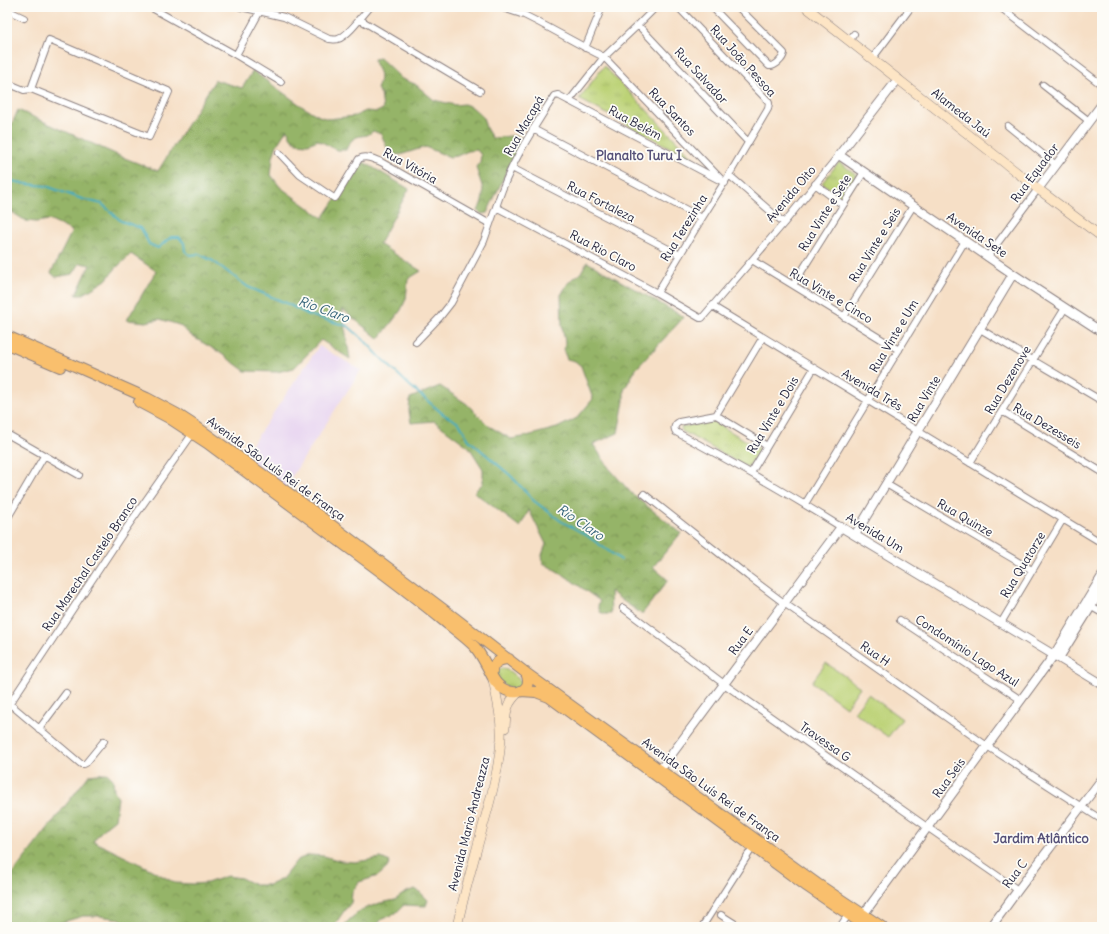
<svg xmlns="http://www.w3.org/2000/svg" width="1109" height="934" font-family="Delius,sans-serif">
<defs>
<pattern id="grass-tufts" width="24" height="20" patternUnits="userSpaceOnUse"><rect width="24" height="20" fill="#bcd276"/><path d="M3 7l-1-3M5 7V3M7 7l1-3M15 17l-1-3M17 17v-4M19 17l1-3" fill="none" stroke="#a1b467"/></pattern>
<pattern id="forest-crowns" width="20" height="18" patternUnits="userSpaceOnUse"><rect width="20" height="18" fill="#95b467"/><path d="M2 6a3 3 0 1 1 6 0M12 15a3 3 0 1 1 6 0" fill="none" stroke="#799256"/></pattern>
</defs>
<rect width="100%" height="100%" fill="#fdfcf7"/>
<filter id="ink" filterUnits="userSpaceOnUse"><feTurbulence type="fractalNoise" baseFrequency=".025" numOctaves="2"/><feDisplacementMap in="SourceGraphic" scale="8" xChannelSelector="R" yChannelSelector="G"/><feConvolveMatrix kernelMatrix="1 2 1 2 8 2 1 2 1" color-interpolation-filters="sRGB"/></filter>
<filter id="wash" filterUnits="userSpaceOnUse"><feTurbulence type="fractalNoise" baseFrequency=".012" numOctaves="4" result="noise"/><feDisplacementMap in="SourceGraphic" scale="16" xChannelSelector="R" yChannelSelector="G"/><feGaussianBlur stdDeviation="0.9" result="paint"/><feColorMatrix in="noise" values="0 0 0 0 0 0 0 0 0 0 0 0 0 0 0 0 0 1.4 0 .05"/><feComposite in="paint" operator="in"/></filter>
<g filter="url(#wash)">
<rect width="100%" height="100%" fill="#f6dfc6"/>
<path fill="#e6d2f0" d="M 319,346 L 361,370 L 285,487 L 244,456 Z"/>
<path fill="url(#grass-tufts)" stroke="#6f7a58" d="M 604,66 L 697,162 L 579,99 Z
M 839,162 L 857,175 L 843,198 L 822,183 Z
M 713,421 L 760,449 L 748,468 L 682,431 L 681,427 Z
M 503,668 L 507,669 L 522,682 L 522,685 L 521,687 L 511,690 L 496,678 C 497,672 497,669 503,668 Z"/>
<path fill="url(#forest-crowns)" stroke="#5c6b51" d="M 380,58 L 402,79 L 415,84 L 434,100 L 455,105 L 464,104 L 472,107 L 483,117 L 486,128 L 492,138 C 500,138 513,134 520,137 L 521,141 L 487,213 L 482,214 L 478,211 C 488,190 481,187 476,167 L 480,162 L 481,155 L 477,150 L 468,151 L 457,156 L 450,157 L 425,147 L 400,155 L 393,154 L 388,150 L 381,134 L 373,131 C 365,138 365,134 357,137 C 351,139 348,145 346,150 L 337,150 L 318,140 L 308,144 L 297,143 L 291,138 L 287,129 L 277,145 L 273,157 L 271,175 L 280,187 L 323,218 L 362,161 L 409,189 L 379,244 L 421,271 L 408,279 L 406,299 L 401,310 L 379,339 L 342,309 L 350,359 L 321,340 L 294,368 L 277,372 L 245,371 L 219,352 L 193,337 L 179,325 L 160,319 L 146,322 L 127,320 L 156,271 L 131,254 L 116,268 L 106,280 L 82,295 L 76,295 L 90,265 L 80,263 L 73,274 L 56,277 L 51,273 L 72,231 L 49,220 L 36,222 L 26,221 L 7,209 L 7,135 L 18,110 L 122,157 L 158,171 L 215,80 L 242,88 L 253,71 L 303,107 L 319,116 L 328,119 L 355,116 L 366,111 L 377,112 L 383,109 L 381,94 L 377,89 C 379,84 381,77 379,72 C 377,67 374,65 374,59 Z
M 587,262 L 684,317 L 636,369 L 624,390 L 624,401 L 618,433 L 593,444 L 609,468 L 632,494 L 681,533 L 653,567 L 668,580 L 642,614 L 623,601 L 610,591 L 611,614 L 605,614 L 600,612 L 598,605 L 600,601 L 564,575 L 543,563 L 542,555 L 546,544 L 529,510 L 520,527 L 474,492 L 483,483 L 483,469 L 469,447 L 434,421 L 411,423 L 409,411 L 410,398 L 440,386 L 467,404 L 489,426 L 511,439 L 523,437 L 557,428 L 577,418 L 593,399 L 581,366 L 575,361 L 567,359 L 564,352 L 565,342 L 562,326 L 561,295 L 568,283 L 573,278 L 580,274 Z
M 107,773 L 113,779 L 114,790 L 118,798 L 115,819 L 105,827 L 93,841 L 148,868 L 175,883 L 193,884 L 207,883 L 227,876 L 241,878 L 255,885 L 269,885 L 282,879 L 297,860 L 309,855 L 324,856 L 341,861 L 355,862 L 381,858 L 390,862 L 387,868 L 378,876 L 359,882 L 352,892 L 351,903 L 344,911 L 333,927 L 127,927 L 121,919 L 99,916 L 83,916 L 46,927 L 14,927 L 7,923 L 7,881 L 89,775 Z
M 415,889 L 421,893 L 428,900 L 426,906 L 404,905 L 395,914 L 382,919 L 375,927 L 343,927 L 349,920 L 361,910 L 380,903 L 395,900 L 406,892 Z"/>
<path fill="#bcd276" stroke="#6f7a58" d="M 826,663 L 860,687 L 846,707 L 812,682 Z
M 868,694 L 902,719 L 888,737 L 854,712 Z"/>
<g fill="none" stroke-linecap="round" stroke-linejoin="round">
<path stroke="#41acc1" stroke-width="2" d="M 7,180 L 27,184 L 46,186 L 82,199 L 102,204 L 121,221 L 141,228 L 149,244 L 158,248 L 171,237 L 179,237 L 184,243 L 185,251 L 190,255 L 199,254 L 213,261 L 248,287 L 286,303 L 309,315 L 348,326 L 365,341 L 380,357 L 408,384 L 443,414 L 459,423 L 469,440 L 511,476 L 534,501 L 561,521 L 586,535 L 621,560"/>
</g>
</g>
<g filter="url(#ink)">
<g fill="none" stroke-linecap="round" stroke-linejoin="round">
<g stroke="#8c8080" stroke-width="8">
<path id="minor" d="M 150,7 L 236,55 L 281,82
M 241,7 L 284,17 L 329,39 C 332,39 335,40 338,39 C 348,36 363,15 370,7
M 500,7 C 508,10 516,12 524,15 C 551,28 577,44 604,57 L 721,179
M 712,7 L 769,66 C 775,67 783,59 784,53 L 738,7
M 1000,7 L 1102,85
M 7,10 L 24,18
M 359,19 L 480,91
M 638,25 L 748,142
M 849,41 L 854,34
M 585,48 L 602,7
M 236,55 L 260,11
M 872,59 L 911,7
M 7,83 L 24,90 L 31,89 L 149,137 L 169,92 L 168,91 L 49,40 L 31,89
M 1043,85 L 1089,121
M 569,101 L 604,57 L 638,25 L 656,7
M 1008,126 L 1056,165
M 533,129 L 702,218
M 279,153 L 300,175 L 334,198 L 336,197 L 359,159 C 366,155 374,159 381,162 L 490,224 C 494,213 498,201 502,190 C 515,156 535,126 554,96 L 558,95 L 725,183
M 512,168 L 680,255
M 729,175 L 784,223
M 815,184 L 843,205
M 496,207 L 657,293 L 700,318 L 702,318 L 784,223 L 839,155
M 987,257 L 1038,189
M 752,260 L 899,350
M 793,285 L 864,172
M 657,293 L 702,218 L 729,175 L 768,109 L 769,103 L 768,101 L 678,7
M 712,306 L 1102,543
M 844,317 L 913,206
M 980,329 L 1102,401
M 416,342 L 440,317 L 451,303 L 484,241 L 490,224
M 1002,411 L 1102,472
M 716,415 L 679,422 C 675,424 673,428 676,432 C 732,462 787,493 841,527
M 716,415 L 763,337
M 716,415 L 767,446
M 7,434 L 79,475
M 970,463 L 1065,308
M 751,473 L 814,368
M 886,484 L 1032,570
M 644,494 L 748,576 L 784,603 L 987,746 L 1102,820
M 805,504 L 965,241
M 7,519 L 44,456
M 1088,605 L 1102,613
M 623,608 L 724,684 L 927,827 L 1018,890
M 900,620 L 1021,700
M 1001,623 L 1063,519
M 10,704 L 81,764 L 84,764 L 86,763 L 104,741
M 7,708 L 123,533 L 193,433
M 39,729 L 66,693
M 721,915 L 740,927
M 702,927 L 753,847
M 840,927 L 848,915"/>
</g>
<g stroke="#8c8080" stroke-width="10">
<path id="tertiary" d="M 898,79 L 839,155 L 1013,274 L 1102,332
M 1038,189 L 1102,104
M 855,535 L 1013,274
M 1059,658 L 1102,589
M 660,770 L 841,527 L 1102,684
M 863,915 L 1054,655 L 1102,576
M 991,927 L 1018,890 L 1102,779"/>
</g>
<g stroke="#8c8080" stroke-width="10">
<path id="secondary" d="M 806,7 L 1038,189 L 1102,237
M 505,728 C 506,710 506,704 520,691
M 457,927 C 464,893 474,860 483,826 C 491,798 499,769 501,739 C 502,719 497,699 493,679"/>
</g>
<g stroke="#8c8080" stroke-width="12">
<path id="primary" d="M 7,336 L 147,398 L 177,414 L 197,427 L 301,502 L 455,618 L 526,673 L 819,885 L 882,927
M 7,344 L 60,367
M 139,402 L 169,418 L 207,443 C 257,480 308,518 358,555 C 388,577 417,599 445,622 C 455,630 466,638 475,647 C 482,656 487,666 492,676 C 504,701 536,695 526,673
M 492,676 C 490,665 498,659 509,659
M 521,691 L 536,692 L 549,697 L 805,885 L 867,927"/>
</g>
<use href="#minor" stroke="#fff" stroke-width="6"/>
<use href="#tertiary" stroke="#fff" stroke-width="8"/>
<use href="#secondary" stroke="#fde5c5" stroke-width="9"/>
<use href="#primary" stroke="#f9bf6d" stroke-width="10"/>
</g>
</g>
<g text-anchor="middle" stroke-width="3.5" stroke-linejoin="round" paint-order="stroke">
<g font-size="12" fill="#22223b" stroke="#fdfcf7">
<text transform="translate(743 61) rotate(48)" y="4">Rua João Pessoa</text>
<text transform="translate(701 76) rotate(47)" y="4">Rua Salvador</text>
<text transform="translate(672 112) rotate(46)" y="4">Rua Santos</text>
<text transform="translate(961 113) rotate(38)" y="4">Alameda Jaú</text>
<text transform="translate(635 123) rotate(28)" y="4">Rua Belém</text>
<text transform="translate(524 126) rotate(-60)" y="4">Rua Macapá</text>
<text transform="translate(410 166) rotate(29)" y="4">Rua Vitória</text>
<text transform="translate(1035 173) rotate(-53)" y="4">Rua Equador</text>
<text transform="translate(791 194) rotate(-50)" y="4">Avenida Oito</text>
<text transform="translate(601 202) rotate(27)" y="4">Rua Fortaleza</text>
<text transform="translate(825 213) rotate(-58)" y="4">Rua Vinte e Sete</text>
<text transform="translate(684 228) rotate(-58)" y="4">Rua Terezinha</text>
<text transform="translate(977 235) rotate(34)" y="4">Avenida Sete</text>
<text transform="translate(875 245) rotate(-58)" y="4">Rua Vinte e Seis</text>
<text transform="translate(603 251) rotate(28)" y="4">Rua Rio Claro</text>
<text transform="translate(831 296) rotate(31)" y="4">Rua Vinte e Cinco</text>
<text transform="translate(894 336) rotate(-59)" y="4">Rua Vinte e Um</text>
<text transform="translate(1008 380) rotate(-59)" y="4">Rua Dezenove</text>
<text transform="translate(872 390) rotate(31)" y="4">Avenida Três</text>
<text transform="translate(924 399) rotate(-59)" y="4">Rua Vinte</text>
<text transform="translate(773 415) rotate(-59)" y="4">Rua Vinte e Dois</text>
<text transform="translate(1047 426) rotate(31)" y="4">Rua Dezesseis</text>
<text transform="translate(276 469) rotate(36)" y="4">Avenida São Luís Rei de França</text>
<text transform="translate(965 518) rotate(30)" y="4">Rua Quinze</text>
<text transform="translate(875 533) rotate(31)" y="4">Avenida Um</text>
<text transform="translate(90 564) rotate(-56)" y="4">Rua Marechal Castelo Branco</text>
<text transform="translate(1023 565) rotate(-59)" y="4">Rua Quatorze</text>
<text transform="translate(741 641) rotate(-53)" y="4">Rua E</text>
<text transform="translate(967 651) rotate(33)" y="4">Condomínio Lago Azul</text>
<text transform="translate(875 654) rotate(35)" y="4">Rua H</text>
<text transform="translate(825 742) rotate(35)" y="4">Travessa G</text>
<text transform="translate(949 778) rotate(-54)" y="4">Rua Seis</text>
<text transform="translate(711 790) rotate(36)" y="4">Avenida São Luís Rei de França</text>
<text transform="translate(469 824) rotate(-76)" y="4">Avenida Mario Andreazza</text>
<text transform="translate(1015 874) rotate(-53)" y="4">Rua C</text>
</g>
<g font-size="13" font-weight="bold" fill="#555078" stroke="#fdfcf7">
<text x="639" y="160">Planalto Turu I</text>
<text x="1041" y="843">Jardim Atlântico</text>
</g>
<g font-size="13" font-style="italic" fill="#306077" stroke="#fdfcf7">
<text transform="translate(324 309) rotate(20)" y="5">Rio Claro</text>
<text transform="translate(581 522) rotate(34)" y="5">Rio Claro</text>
</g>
</g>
<rect width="1109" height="934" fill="none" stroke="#fdfcf7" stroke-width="24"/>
</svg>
